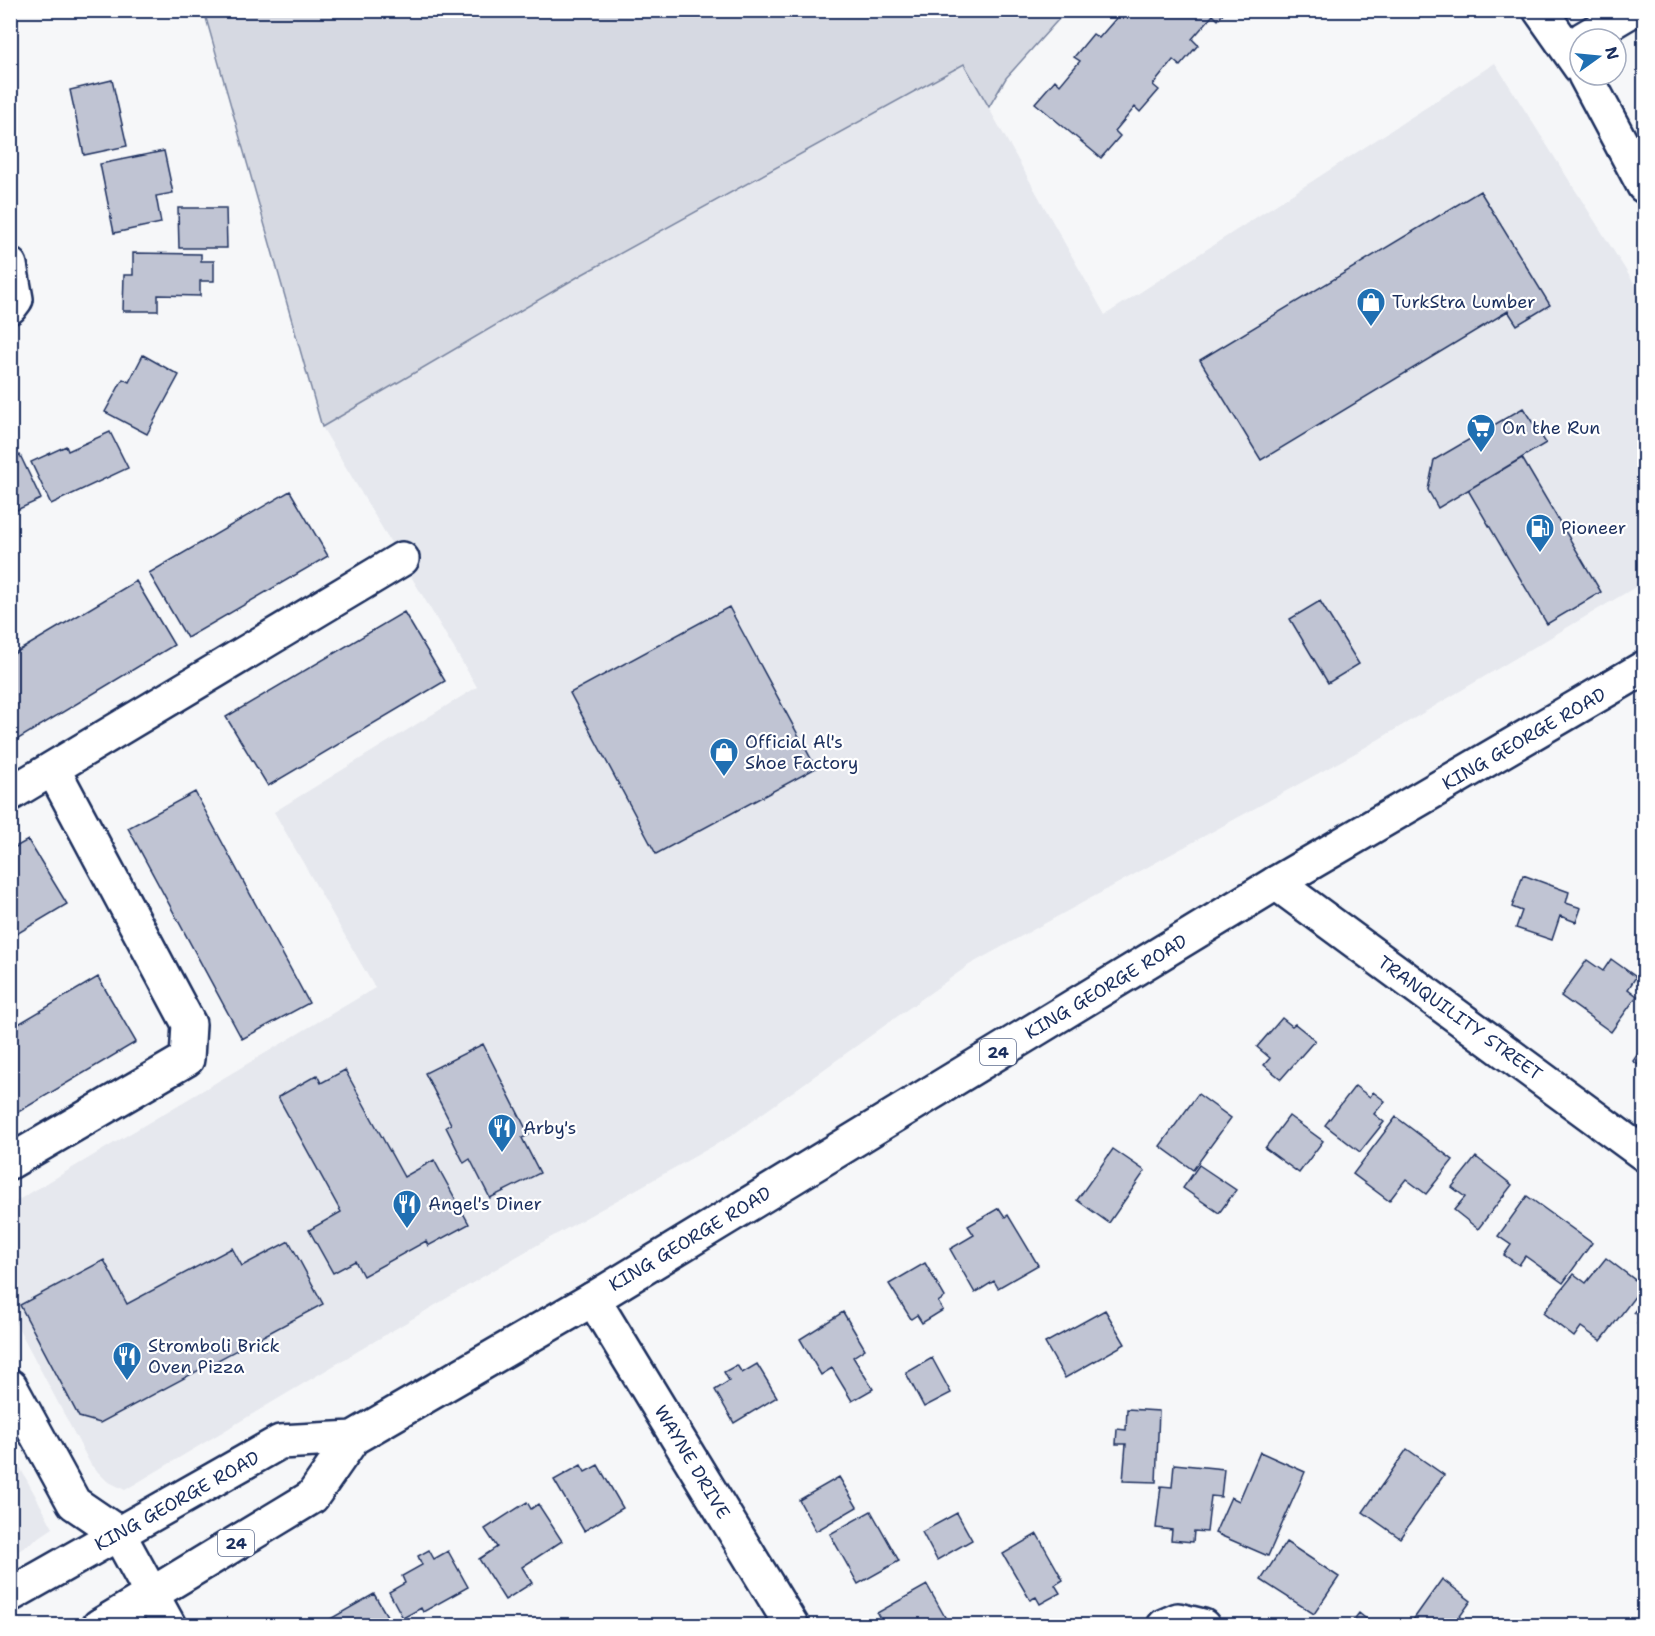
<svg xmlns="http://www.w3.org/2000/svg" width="1655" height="1636" font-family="'Shantell Sans',sans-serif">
<rect width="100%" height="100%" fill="#f6f7f9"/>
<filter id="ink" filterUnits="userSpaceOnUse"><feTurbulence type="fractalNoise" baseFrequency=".0167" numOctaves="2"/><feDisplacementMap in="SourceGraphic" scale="12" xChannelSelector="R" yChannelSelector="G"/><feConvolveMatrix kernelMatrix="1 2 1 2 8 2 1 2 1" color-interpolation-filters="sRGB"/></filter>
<g filter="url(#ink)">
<path fill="#e6e8ee" d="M 1495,63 L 1644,299 L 1644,582 L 1359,751 L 969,965 L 731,1136 L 516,1257 L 125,1490 L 107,1481 L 91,1465 L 11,1314 L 10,1205 L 375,988 L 274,812 L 477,687 L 322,427 L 581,275 L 964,64 L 1105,315 Z
M 11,1451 L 53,1528 L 11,1556 L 10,1556 Z"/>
<path fill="#d6d9e2" stroke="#7884a0" stroke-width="1.5" d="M 204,11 L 204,10 L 1066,11 L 1006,78 L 989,107 L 964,64 L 581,275 L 322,427 Z"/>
<path fill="#c0c4d3" stroke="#1b2f5e" stroke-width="1.5" d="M 1114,10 L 1226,10 L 1218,20 L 1213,15 L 1192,39 L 1198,45 L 1180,66 L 1173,60 L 1153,85 L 1159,90 L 1140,112 L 1135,107 L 1115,131 L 1120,136 L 1101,158 L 1035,103 L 1055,80 L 1060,85 L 1080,61 L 1074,57 L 1093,34 L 1099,38 L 1119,15 Z
M 112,80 L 127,146 L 84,155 L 70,90 Z
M 164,151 L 173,193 L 156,196 L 161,223 L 114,233 L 100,164 Z
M 1480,191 L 1550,305 L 1517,325 L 1508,311 L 1261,460 L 1200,360 Z
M 178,208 L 226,208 L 227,248 L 179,248 Z
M 133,253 L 201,254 L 201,261 L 214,261 L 214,281 L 200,281 L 200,296 L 158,295 L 158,311 L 123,311 L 124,275 L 133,275 Z
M 143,355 L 179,375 L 147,434 L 105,412 L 123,379 L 129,382 Z
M 1523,408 L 1546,443 L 1438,508 L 1428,490 L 1434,460 Z
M 110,432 L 128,468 L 51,504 L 31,462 L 66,446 L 68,451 Z
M 20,455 L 41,499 L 10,513 L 10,459 Z
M 1522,458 L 1601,592 L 1547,624 L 1468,490 Z
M 290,491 L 328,556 L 187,638 L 149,573 Z
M 136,581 L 174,645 L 10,744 L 10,656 Z
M 1320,601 L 1359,664 L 1328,683 L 1290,619 Z
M 729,607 L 816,768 L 656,854 L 570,693 Z
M 404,612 L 445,681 L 268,786 L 226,717 Z
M 195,792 L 309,1003 L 242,1039 L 128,828 Z
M 28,840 L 67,904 L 10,938 L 10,850 Z
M 1523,875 L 1569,892 L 1566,903 L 1581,908 L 1576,922 L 1560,916 L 1552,940 L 1516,928 L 1522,911 L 1512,907 Z
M 1611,959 L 1636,977 L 1628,989 L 1637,996 L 1611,1032 L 1561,996 L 1587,960 L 1603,971 Z
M 98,977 L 136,1042 L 10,1117 L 10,1029 Z
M 1282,1018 L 1292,1026 L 1295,1024 L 1315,1040 L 1281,1079 L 1264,1065 L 1270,1058 L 1257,1047 Z
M 483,1044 L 529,1135 L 522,1138 L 540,1173 L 490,1198 L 470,1159 L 464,1163 L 446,1127 L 451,1124 L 425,1073 Z
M 1644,1045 L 1644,1069 L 1633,1061 Z
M 345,1070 L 404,1177 L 434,1160 L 469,1224 L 428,1246 L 426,1241 L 363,1276 L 355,1261 L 333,1273 L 309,1230 L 341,1212 L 278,1097 L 317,1075 L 321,1083 Z
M 1355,1086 L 1370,1097 L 1373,1092 L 1385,1101 L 1374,1114 L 1384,1122 L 1360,1152 L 1325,1125 Z
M 1198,1094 L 1231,1118 L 1193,1170 L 1160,1146 Z
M 1289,1116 L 1323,1141 L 1299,1173 L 1265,1148 Z
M 1396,1117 L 1453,1160 L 1426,1194 L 1406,1179 L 1389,1201 L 1353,1174 Z
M 1113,1149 L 1145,1171 L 1109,1223 L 1077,1200 Z
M 1476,1157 L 1512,1185 L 1478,1229 L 1454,1210 L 1465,1197 L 1452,1187 Z
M 1199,1165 L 1236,1190 L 1219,1213 L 1183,1188 Z
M 1527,1196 L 1592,1243 L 1563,1283 L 1525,1256 L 1519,1265 L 1504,1255 L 1511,1245 L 1498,1236 Z
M 999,1208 L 1005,1217 L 1008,1215 L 1038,1265 L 998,1288 L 994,1281 L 975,1293 L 950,1249 L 974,1235 L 968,1226 Z
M 289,1241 L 323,1304 L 100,1423 L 79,1417 L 20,1305 L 104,1260 L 127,1304 L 232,1248 L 242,1266 Z
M 1606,1258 L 1643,1286 L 1601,1341 L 1581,1327 L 1574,1337 L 1543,1313 L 1574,1274 L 1586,1283 Z
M 925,1263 L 945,1297 L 938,1302 L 943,1310 L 922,1323 L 917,1315 L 911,1319 L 889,1284 Z
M 1644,1300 L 1644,1331 L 1637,1324 L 1641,1318 L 1634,1312 Z
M 1105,1310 L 1125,1344 L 1065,1378 L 1045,1343 Z
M 843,1312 L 865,1349 L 853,1357 L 873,1389 L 852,1401 L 832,1368 L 821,1375 L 800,1339 Z
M 932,1358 L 951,1393 L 924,1407 L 906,1373 Z
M 757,1364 L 777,1397 L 734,1423 L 715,1390 L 729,1381 L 724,1372 L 737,1365 L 742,1373 Z
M 1127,1409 L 1159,1411 L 1156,1482 L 1123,1481 L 1126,1444 L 1116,1444 L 1117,1429 L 1126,1430 Z
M 1407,1449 L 1444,1475 L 1400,1538 L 1363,1512 Z
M 1260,1452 L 1305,1472 L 1268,1556 L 1215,1533 L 1231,1497 L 1239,1501 Z
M 1174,1464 L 1224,1469 L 1221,1497 L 1211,1496 L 1207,1532 L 1194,1531 L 1193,1542 L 1171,1540 L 1172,1530 L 1156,1528 L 1161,1486 L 1172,1487 Z
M 581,1465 L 585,1472 L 598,1465 L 623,1508 L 584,1531 L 554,1480 Z
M 839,1477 L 857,1507 L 816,1531 L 799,1500 Z
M 527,1502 L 531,1509 L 538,1504 L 562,1541 L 522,1567 L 532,1583 L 505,1600 L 479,1559 L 497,1547 L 485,1529 Z
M 871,1511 L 899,1561 L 858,1584 L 830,1534 Z
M 957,1513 L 972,1540 L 937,1560 L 922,1532 Z
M 1037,1534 L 1063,1580 L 1055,1585 L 1060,1593 L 1040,1604 L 1036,1597 L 1030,1600 L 1003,1554 Z
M 1286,1542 L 1339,1577 L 1314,1614 L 1261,1580 Z
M 429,1550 L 434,1559 L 448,1551 L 468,1587 L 423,1612 L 421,1608 L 403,1618 L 389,1592 L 405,1583 L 402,1576 L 422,1565 L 418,1556 Z
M 1442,1579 L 1471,1601 L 1453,1626 L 1420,1626 L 1413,1620 Z
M 927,1585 L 950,1626 L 884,1626 L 877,1613 Z
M 374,1594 L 393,1626 L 327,1626 L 325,1622 Z
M 1359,1613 L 1375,1626 L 1349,1626 Z"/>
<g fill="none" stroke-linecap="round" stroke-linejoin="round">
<g stroke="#1b2f5e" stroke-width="38">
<path id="minor" d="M 1540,10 L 1580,67
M 1583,39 L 1632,10
M 1585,75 L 1644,186
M 10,265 L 16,299 L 10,307
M 10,794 L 402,559
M 1276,883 L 1644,1154
M 10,1162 L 187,1059 L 189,1024 L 53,769
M 593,1299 L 792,1626
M 10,1386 L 74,1503 L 118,1533 L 169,1626
M 1164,1626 L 1178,1620 L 1203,1626"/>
</g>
<g stroke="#1b2f5e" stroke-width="38">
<path id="major" d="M 10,1595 L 280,1442 L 353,1438
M 99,1626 L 312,1497 L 353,1438 L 593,1299 L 1276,883 L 1644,668"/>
</g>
<use href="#minor" stroke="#fff" stroke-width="33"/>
<use href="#major" stroke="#fff" stroke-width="33"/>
</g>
</g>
<defs>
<g id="shop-pin" transform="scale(1.5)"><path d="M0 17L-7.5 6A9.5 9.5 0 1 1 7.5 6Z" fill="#1f6fb2" stroke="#fff"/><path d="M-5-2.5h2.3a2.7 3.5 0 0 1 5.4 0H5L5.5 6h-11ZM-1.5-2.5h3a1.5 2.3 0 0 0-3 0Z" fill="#fff"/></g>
<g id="supermarket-pin" transform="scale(1.5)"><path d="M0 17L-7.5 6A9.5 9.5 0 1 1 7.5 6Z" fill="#1f6fb2" stroke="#fff"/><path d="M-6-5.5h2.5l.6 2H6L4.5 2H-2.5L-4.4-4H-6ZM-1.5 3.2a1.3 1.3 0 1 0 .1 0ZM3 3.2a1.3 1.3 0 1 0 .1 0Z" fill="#fff"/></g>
<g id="fuel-pin" transform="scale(1.5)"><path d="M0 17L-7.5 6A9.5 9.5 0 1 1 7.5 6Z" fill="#1f6fb2" stroke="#fff"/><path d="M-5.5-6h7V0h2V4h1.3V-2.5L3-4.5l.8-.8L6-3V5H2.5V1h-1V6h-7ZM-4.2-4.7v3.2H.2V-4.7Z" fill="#fff"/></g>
<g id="restaurant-pin" transform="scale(1.5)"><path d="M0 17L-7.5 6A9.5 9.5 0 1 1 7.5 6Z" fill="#1f6fb2" stroke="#fff"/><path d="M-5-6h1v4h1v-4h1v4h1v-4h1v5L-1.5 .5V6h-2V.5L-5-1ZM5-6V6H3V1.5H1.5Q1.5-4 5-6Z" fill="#fff"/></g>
</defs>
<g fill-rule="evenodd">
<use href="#shop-pin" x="1371" y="302"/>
<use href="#supermarket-pin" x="1481" y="428"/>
<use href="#fuel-pin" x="1540" y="528"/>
<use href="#shop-pin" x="724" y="752"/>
<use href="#restaurant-pin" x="502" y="1128"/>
<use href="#restaurant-pin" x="407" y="1204"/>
<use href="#restaurant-pin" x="127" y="1356"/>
</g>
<g text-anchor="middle" stroke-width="4.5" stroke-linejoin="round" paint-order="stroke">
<g fill="#fff" stroke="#5f6d8e" stroke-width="1.5">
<rect x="980" y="1039" width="36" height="26" rx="4.5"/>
<rect x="218" y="1530" width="36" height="26" rx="4.5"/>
</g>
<g font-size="16" font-weight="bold" fill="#1b2f5e">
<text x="998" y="1058">24</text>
<text x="236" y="1549">24</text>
</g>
<g font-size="18" fill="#1b2f5e" stroke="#fff" text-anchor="start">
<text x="1392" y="308">TurkStra Lumber</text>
<text x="1502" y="434">On the Run</text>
<text x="1561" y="534">Pioneer</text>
<text x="745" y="748">Official Al's<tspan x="745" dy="21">Shoe Factory</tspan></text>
<text x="523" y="1134">Arby's</text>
<text x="428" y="1210">Angel's Diner</text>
<text x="148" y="1352">Stromboli Brick<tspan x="148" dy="21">Oven Pizza</tspan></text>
</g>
<g font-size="18" fill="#1b2f5e" stroke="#fff">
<text transform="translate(1524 739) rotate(-30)" y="6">KING GEORGE ROAD</text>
<text transform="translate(1106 987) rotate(-31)" y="6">KING GEORGE ROAD</text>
<text transform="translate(1460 1018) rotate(36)" y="6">TRANQUILITY STREET</text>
<text transform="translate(690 1239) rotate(-31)" y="6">KING GEORGE ROAD</text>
<text transform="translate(692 1462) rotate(59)" y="6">WAYNE DRIVE</text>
<text transform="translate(177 1501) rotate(-29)" y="6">KING GEORGE ROAD</text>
</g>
</g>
<rect width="1655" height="1636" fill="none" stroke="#fff" stroke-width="36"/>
<rect x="18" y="18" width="1619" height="1600" fill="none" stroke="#1b2f5e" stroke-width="2" filter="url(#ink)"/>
<g transform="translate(1598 57) rotate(75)"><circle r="28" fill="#ffffff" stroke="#a4acbf" stroke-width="1.5"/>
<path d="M0-4.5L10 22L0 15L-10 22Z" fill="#1f6fb2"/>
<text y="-9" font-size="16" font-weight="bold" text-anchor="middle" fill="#1b2f5e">N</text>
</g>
</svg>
